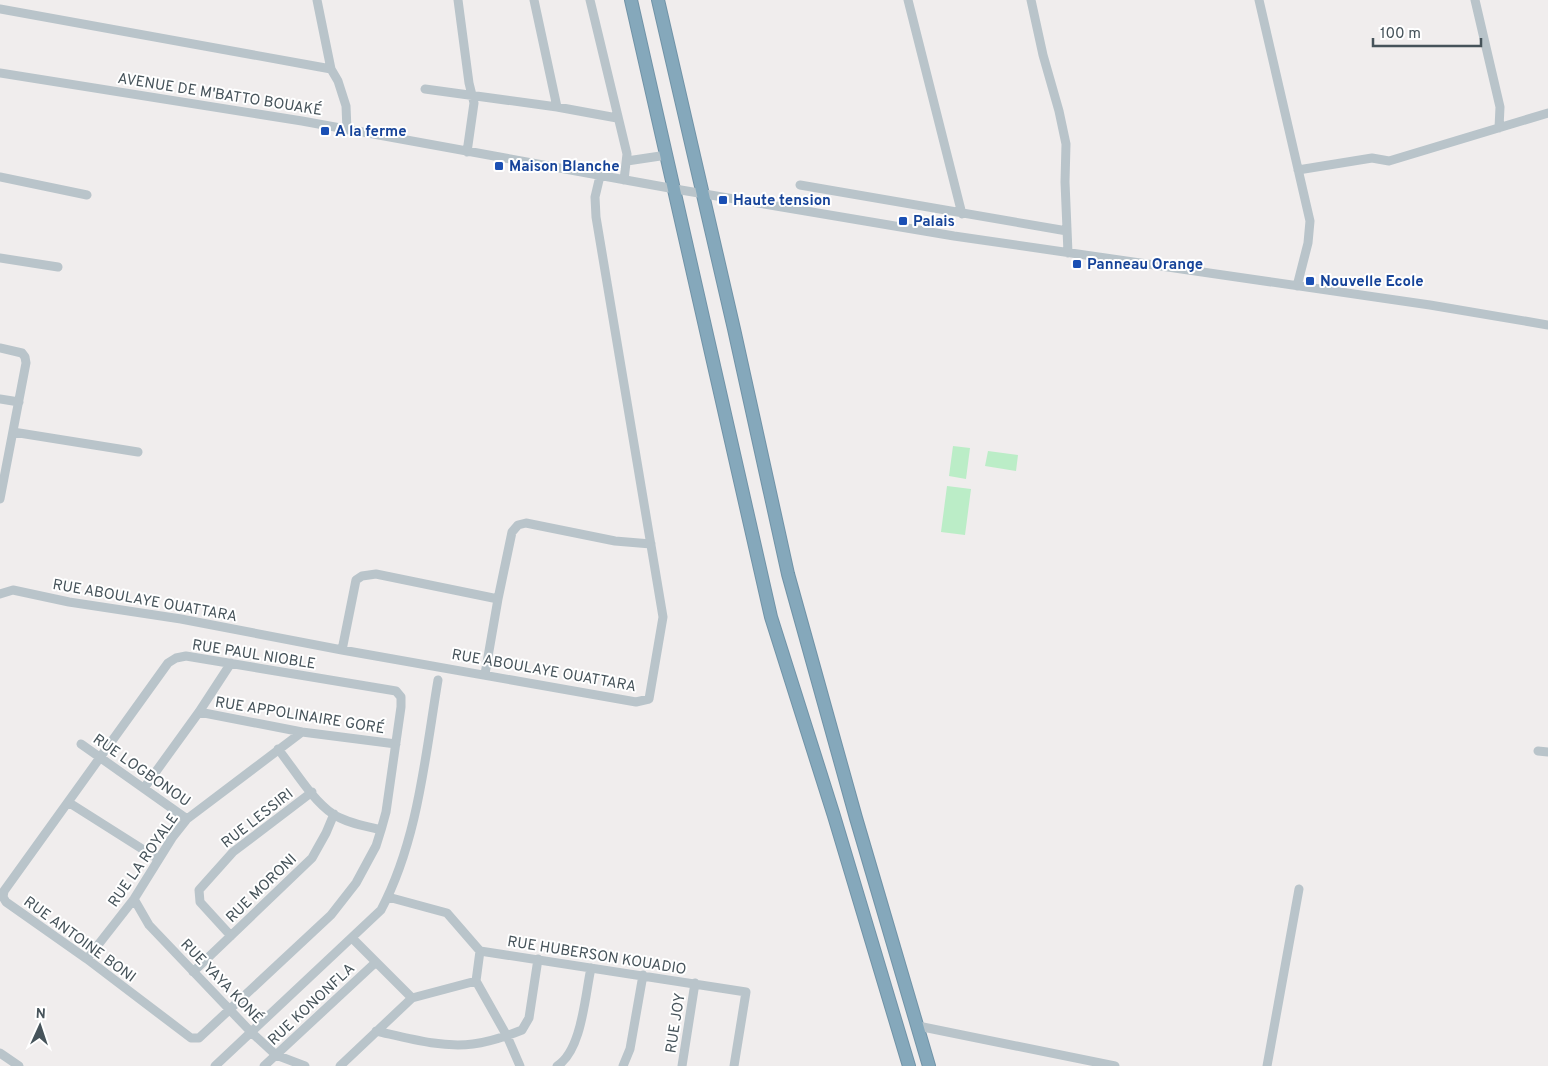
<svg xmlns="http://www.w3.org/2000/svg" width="1548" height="1066" font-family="Overpass,sans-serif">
<rect width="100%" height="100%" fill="#f0eded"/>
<path fill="#bbedc7" d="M 953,446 L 970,448 L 966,479 L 949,476 Z
M 988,451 L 1018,455 L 1016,471 L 985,466 Z
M 947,486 L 971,489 L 965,535 L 941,532 Z"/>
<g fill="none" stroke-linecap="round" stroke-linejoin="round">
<g stroke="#7193a7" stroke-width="14">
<path id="highway" d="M 631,0 L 771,617 L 834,816 L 909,1066
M 658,0 L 734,329 L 788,574 L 856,818 L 929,1066"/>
</g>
<path stroke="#b9c4ca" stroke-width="9" d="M 317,0 L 331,69 L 338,81 L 346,106 L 347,130
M 458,0 L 469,83 L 474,103 L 467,152
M 534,0 L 557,107
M 590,0 L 627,154 L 624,180
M 908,0 L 962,214
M 1031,0 L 1043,55 L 1059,111 L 1066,144 L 1065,182 L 1068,253
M 1259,0 L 1310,221 L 1308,243 L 1297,286
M 1475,0 L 1500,107 L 1499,128
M 0,9 L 331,69
M 0,73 L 302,121 L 675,189 L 954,236 L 1430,305 L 1548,325
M 425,89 L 557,107 L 617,118
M 627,161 L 667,155
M 1298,170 L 1372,158 L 1389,161 L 1548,113
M 0,177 L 87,195
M 800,185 L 1067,231
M 0,258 L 58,267
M 0,348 L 22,353 L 25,357 L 26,363 L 0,499
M 0,399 L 19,402
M 13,432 L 138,452
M 0,594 L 13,590 L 69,602 L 181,619 L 342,650 L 636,702 L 649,699 L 663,617 L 596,217 L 595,197 L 600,176
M 342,650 L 356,580 L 362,576 L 376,574 L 498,599 L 512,532 L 518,525 L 526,523 L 615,541 L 651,544
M 186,656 L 396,691 L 401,697 L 401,707 L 386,812 L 381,830 L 376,846 L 356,883 L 331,915 L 199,1038 L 191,1038 L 87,959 L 6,902 L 3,897 L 4,891 L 168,663 L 176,658 Z
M 485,674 L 498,599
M 199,712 L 302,732 L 396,744
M 81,744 L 187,819
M 278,749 C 294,769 312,800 333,814 C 346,823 366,826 381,830
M 1538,751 L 1548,752
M 144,788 L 199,712 L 231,663
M 68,802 L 158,859
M 388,897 L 447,913 L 480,951 L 746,992 L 734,1066
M 134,899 L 149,925 L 251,1032 L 276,1055 L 305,1066
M 231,936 L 200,902 L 199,890 L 233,852 L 312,792
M 352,938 L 412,998 L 476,981
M 480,951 L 476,981 L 507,1036 L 520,1066
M 87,959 L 134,899 L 172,838 L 187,819 L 302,732
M 193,972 L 312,858 L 326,833 L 334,814
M 918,1026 L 1115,1066
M 376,1031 C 407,1038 441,1048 473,1044 C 490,1042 507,1036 522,1030 L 529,1018 L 538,959
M 0,1053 L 19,1066
M 215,1066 L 381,910 C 418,840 425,757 438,680
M 264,1066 L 376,962
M 340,1066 L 412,998
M 557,1066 C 582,1051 585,995 591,968
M 623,1066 L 630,1049 L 643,975
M 682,1066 L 695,983
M 1267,1066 L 1299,889"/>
<use href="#highway" stroke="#85a8bb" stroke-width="12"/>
</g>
<g fill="#1a4fb4" stroke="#fff" stroke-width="2">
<rect x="320" y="126" width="10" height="10" rx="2.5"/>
<rect x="494" y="161" width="10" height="10" rx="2.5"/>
<rect x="718" y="195" width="10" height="10" rx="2.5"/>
<rect x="898" y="216" width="10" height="10" rx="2.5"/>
<rect x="1072" y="259" width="10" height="10" rx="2.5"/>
<rect x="1305" y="276" width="10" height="10" rx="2.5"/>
</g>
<g text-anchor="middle" stroke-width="4" stroke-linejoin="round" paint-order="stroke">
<g font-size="15" fill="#46535a" stroke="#fff">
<text transform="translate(220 94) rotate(9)" y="5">AVENUE DE M'BATTO BOUAKÉ</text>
<text transform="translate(145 600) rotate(10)" y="5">RUE ABOULAYE OUATTARA</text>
<text transform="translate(254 654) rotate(9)" y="5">RUE PAUL NIOBLE</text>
<text transform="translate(544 670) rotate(10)" y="5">RUE ABOULAYE OUATTARA</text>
<text transform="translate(300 715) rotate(9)" y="5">RUE APPOLINAIRE GORÉ</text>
<text transform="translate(142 770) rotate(35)" y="5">RUE LOGBONOU</text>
<text transform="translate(257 818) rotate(-38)" y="5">RUE LESSIRI</text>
<text transform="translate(143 860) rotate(-55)" y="5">RUE LA ROYALE</text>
<text transform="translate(261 888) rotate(-44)" y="5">RUE MORONI</text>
<text transform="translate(80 939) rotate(36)" y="5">RUE ANTOINE BONI</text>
<text transform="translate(597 955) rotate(9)" y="5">RUE HUBERSON KOUADIO</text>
<text transform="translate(222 981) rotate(46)" y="5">RUE YAYA KONÉ</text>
<text transform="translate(311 1004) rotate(-43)" y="5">RUE KONONFLA</text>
<text transform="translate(675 1023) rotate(-81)" y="5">RUE JOY</text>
</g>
<g font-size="15" font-weight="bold" fill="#164399" stroke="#fff" text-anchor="start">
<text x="335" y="136">A la ferme</text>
<text x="509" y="171">Maison Blanche</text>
<text x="733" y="205">Haute tension</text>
<text x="913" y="226">Palais</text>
<text x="1087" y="269">Panneau Orange</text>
<text x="1320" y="286">Nouvelle Ecole</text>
</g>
</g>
<g transform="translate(40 1026) rotate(3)" stroke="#ffffff" stroke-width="4" paint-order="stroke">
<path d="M0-4L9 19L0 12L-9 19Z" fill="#46535a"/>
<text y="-8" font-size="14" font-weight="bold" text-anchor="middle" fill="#46535a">N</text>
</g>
<path d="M1373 38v8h108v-8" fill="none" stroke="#46535a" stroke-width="2.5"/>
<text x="1380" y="38" font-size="15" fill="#46535a" stroke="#ffffff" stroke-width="4" paint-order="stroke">100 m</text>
</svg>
